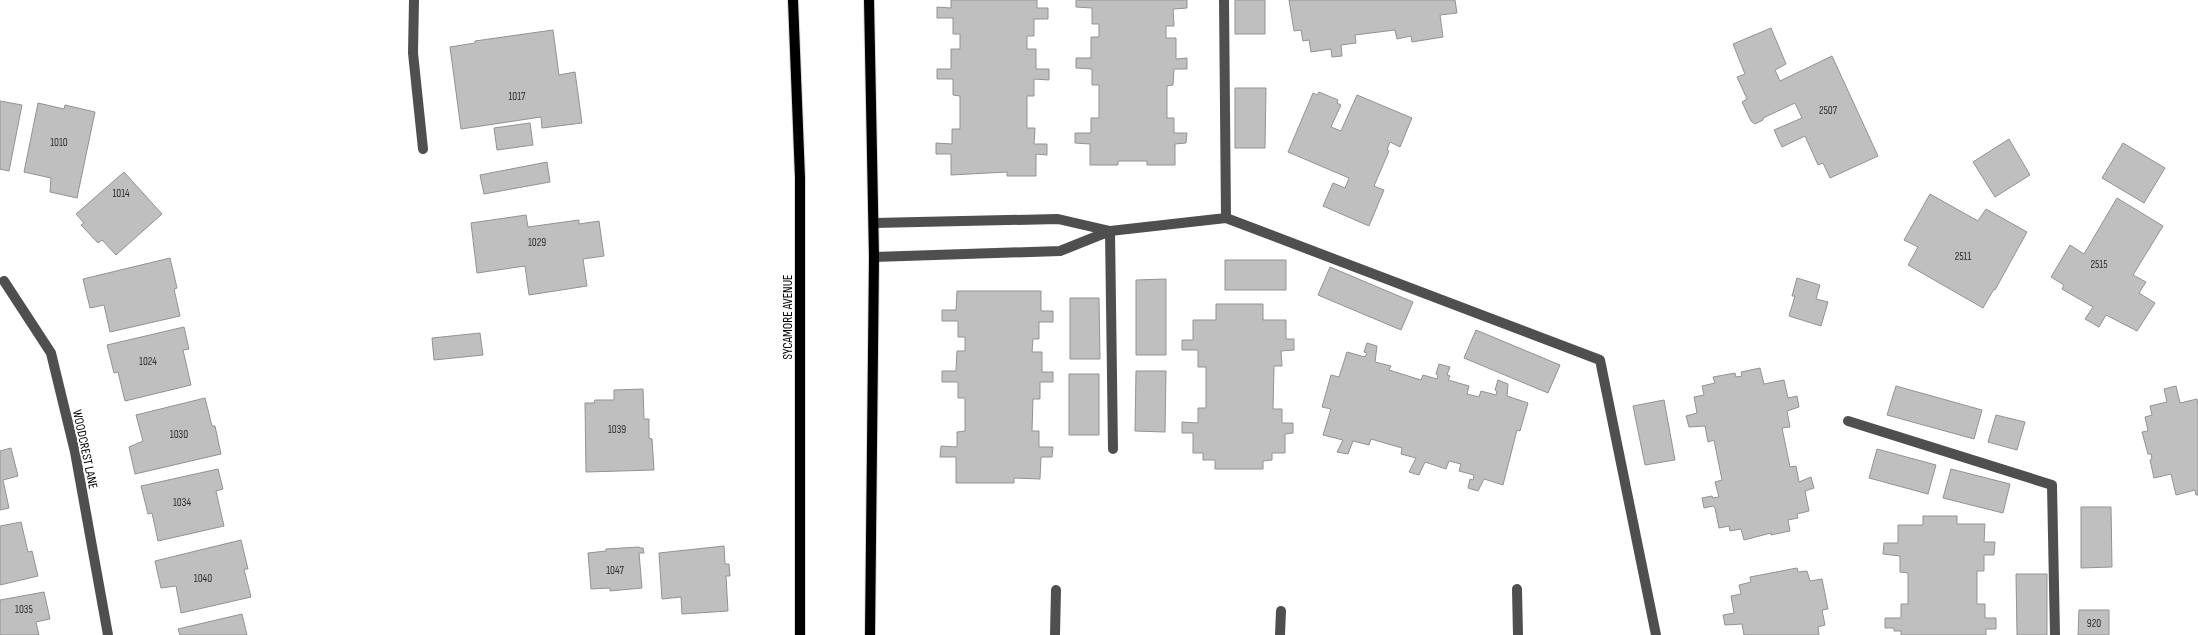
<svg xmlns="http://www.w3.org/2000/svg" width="2198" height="635" font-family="'Sofia Sans Condensed',sans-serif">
<rect width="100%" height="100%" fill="#fff"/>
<path fill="#bfbfbf" stroke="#939393" d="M 951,0 L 1037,0 L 1037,8 L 1048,8 L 1048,19 L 1034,19 L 1034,36 L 1027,36 L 1027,49 L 1036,49 L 1036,69 L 1049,69 L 1049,80 L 1034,79 L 1034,96 L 1027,96 L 1027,128 L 1035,128 L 1034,144 L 1047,144 L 1047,155 L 1036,154 L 1036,176 L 1007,176 L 1007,172 L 951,175 L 951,154 L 936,154 L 936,143 L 952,144 L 952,129 L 960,129 L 960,96 L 953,95 L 953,79 L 937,79 L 937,69 L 951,69 L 951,49 L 960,49 L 960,34 L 953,34 L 953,18 L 937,18 L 937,7 L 951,8 Z
M 1076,0 L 1187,0 L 1187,8 L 1173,9 L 1174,26 L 1166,26 L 1166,38 L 1176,38 L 1176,59 L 1187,58 L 1187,69 L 1174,69 L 1173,85 L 1167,86 L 1167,118 L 1174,118 L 1174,133 L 1187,133 L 1186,143 L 1175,144 L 1175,165 L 1147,165 L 1147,161 L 1118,161 L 1118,165 L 1090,165 L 1090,144 L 1075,143 L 1075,133 L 1091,133 L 1091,118 L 1099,118 L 1099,85 L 1092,85 L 1092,69 L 1076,68 L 1076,58 L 1091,58 L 1091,37 L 1099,37 L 1099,24 L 1092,24 L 1092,8 L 1076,7 Z
M 1235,0 L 1265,0 L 1265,34 L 1235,34 Z
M 1289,0 L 1455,0 L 1457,13 L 1440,15 L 1443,37 L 1412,42 L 1411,36 L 1397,39 L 1395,30 L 1355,35 L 1356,43 L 1341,45 L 1342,56 L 1332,57 L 1331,49 L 1311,52 L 1309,40 L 1303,41 L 1301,30 L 1294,31 Z
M 1771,28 L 1786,64 L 1775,70 L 1780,81 L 1832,56 L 1878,156 L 1830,178 L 1823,163 L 1818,165 L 1805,136 L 1782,147 L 1774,130 L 1802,118 L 1795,103 L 1763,118 L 1763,120 L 1755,124 L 1751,121 L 1742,102 L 1747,99 L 1737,77 L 1745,74 L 1733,44 Z
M 553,30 L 559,75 L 575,72 L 582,123 L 542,128 L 541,117 L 461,129 L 450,47 L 475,43 L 475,41 Z
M 1235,88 L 1266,88 L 1265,148 L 1235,148 Z
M 1319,92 L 1338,100 L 1337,103 L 1341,105 L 1331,127 L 1341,131 L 1357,95 L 1412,118 L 1400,147 L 1390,142 L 1387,150 L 1389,151 L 1374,186 L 1384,190 L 1369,226 L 1323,206 L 1333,183 L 1345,188 L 1349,178 L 1288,152 L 1313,93 L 1317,95 Z
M 0,101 L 22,105 L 9,171 L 0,169 Z
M 38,103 L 64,109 L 65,105 L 95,112 L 77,198 L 50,192 L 51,178 L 24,172 Z
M 530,123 L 533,145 L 497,150 L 494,128 Z
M 2009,139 L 2030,175 L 1995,197 L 1973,162 Z
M 2123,143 L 2165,168 L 2144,203 L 2102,178 Z
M 547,162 L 550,182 L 484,194 L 480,175 Z
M 124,172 L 162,214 L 116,255 L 102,240 L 98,243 L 81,225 L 84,223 L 76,214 Z
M 1930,194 L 1978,221 L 1986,209 L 2027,232 L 1995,290 L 1994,289 L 1983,308 L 1908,265 L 1918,247 L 1904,240 Z
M 2117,198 L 2163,226 L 2133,275 L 2146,282 L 2139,293 L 2155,303 L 2137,331 L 2106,315 L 2099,327 L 2085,319 L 2093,307 L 2062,289 L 2064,285 L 2051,277 L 2070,245 L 2084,254 Z
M 526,215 L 528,227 L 579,220 L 579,224 L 599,221 L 604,256 L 583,259 L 587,286 L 529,295 L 525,266 L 477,273 L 471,223 Z
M 170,258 L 177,288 L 174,289 L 180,316 L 110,332 L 104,305 L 90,308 L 83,279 Z
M 1225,260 L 1286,260 L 1286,290 L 1225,290 Z
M 1330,267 L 1413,302 L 1401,330 L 1318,295 Z
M 1797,278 L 1820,285 L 1816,299 L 1828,302 L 1821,326 L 1789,316 L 1795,296 L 1792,296 Z
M 1166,279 L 1166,355 L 1136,355 L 1136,280 Z
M 957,291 L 1041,291 L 1041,311 L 1053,311 L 1053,322 L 1039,322 L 1039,339 L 1033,339 L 1032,352 L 1042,352 L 1042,372 L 1053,372 L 1053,382 L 1040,382 L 1040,399 L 1033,399 L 1032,431 L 1039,431 L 1039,447 L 1053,447 L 1052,457 L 1041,457 L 1040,479 L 1014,478 L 1014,483 L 956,483 L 956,457 L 940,457 L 941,446 L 957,447 L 957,432 L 965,431 L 965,398 L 958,398 L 958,382 L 942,382 L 942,371 L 956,371 L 957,351 L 965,351 L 965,337 L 958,337 L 958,321 L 942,321 L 942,310 L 956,310 Z
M 1070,298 L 1099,298 L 1100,359 L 1070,359 Z
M 1216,304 L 1263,304 L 1263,320 L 1286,320 L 1286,339 L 1294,339 L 1294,350 L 1281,351 L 1282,366 L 1274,366 L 1273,409 L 1282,409 L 1282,423 L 1293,423 L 1293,433 L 1285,434 L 1285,453 L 1272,453 L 1272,460 L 1263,461 L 1263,469 L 1215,469 L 1215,460 L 1203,460 L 1203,453 L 1193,453 L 1193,433 L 1182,433 L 1182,422 L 1198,423 L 1198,408 L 1206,408 L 1206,367 L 1198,367 L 1198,350 L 1182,350 L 1182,340 L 1193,340 L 1193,320 L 1216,320 Z
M 184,327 L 189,349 L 183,350 L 191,385 L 125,401 L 118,372 L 114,373 L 107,345 Z
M 1476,330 L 1560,365 L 1548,393 L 1464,358 Z
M 480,333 L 483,355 L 434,360 L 432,338 Z
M 1367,343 L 1377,346 L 1375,362 L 1391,366 L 1389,370 L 1421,380 L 1423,375 L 1437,379 L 1438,375 L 1436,374 L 1439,364 L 1450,367 L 1447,375 L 1450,376 L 1448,380 L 1469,386 L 1467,394 L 1479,397 L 1481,391 L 1496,395 L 1497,391 L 1495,390 L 1498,380 L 1508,384 L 1507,396 L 1528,403 L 1520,431 L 1517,430 L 1503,485 L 1484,479 L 1478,491 L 1468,488 L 1470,479 L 1473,480 L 1474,475 L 1459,471 L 1461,464 L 1449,461 L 1446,469 L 1425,462 L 1419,475 L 1409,472 L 1416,458 L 1401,454 L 1402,448 L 1371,439 L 1369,445 L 1353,441 L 1348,454 L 1337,452 L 1343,440 L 1323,435 L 1331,409 L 1322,407 L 1331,375 L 1339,377 L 1347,352 L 1365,357 L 1367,353 L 1364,352 Z
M 1760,368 L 1764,384 L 1784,380 L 1788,398 L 1797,396 L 1799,407 L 1787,411 L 1790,427 L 1782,428 L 1790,467 L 1796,466 L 1799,482 L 1811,477 L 1814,488 L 1805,491 L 1809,511 L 1797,514 L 1798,518 L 1788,520 L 1790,531 L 1771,535 L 1771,533 L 1744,540 L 1741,529 L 1730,531 L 1729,526 L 1719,528 L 1715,508 L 1713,506 L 1704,508 L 1702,498 L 1712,496 L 1713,498 L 1719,497 L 1715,482 L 1722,480 L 1714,440 L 1708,442 L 1705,426 L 1689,427 L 1686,416 L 1697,413 L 1694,397 L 1704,395 L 1702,386 L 1715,383 L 1713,377 L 1735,373 L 1736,377 L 1742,376 L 1741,372 Z
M 1136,371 L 1166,371 L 1165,432 L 1135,431 Z
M 1069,374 L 1099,374 L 1099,435 L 1069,435 Z
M 1896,386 L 1982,410 L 1974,439 L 1887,415 Z
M 2176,386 L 2180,403 L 2197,399 L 2198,405 L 2198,495 L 2196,495 L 2195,490 L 2176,495 L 2171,474 L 2154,478 L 2150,460 L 2152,459 L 2151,454 L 2148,454 L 2142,432 L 2148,431 L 2145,417 L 2152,415 L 2150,406 L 2167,402 L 2164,389 Z
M 643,389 L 644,419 L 649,419 L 649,438 L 652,439 L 654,470 L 586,472 L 585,403 L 594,403 L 595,400 L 614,400 L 614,390 Z
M 205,398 L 212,426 L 215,426 L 221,454 L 135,474 L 129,447 L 143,441 L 136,415 Z
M 1664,400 L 1675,460 L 1645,465 L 1633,406 Z
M 1996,415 L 2025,422 L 2017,450 L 1988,442 Z
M 11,448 L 18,476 L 3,480 L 9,508 L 0,510 L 0,451 Z
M 1877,449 L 1936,465 L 1928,494 L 1869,478 Z
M 218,469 L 223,489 L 216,491 L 224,526 L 158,541 L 152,513 L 148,514 L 141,486 Z
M 1951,469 L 2010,484 L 2003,513 L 1943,498 Z
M 2081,507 L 2111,507 L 2112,567 L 2081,568 Z
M 1923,516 L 1957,516 L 1957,524 L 1985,524 L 1984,542 L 1995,542 L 1994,555 L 1984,555 L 1984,571 L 1977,571 L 1977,604 L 1985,604 L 1985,618 L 1996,618 L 1996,629 L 1986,629 L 1986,635 L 1901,635 L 1901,631 L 1894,631 L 1894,628 L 1885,628 L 1885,618 L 1901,618 L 1901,604 L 1908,604 L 1908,573 L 1900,572 L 1900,556 L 1883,554 L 1884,543 L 1898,543 L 1898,525 L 1923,525 Z
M 21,522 L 28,552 L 32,551 L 38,576 L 0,585 L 0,526 Z
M 241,540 L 248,569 L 244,569 L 251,597 L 181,613 L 176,586 L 161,588 L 155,561 Z
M 724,546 L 725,564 L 729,564 L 730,576 L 726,576 L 728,611 L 682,614 L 681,597 L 662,599 L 659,553 Z
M 639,547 L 640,548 L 643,548 L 644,553 L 639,553 L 642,588 L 610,591 L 610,588 L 591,589 L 588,553 L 606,551 L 606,549 Z
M 1797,568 L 1798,572 L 1807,571 L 1810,581 L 1822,579 L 1828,609 L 1822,610 L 1825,625 L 1818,627 L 1819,635 L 1744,635 L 1742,624 L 1725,625 L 1723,615 L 1734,613 L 1731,596 L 1741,594 L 1739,585 L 1751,582 L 1750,577 Z
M 2016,574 L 2047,574 L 2047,635 L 2017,635 Z
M 44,592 L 50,619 L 36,622 L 39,635 L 0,635 L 0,600 Z
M 2079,610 L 2109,610 L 2109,635 L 2078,635 Z
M 242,614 L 247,635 L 180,635 L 178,629 Z"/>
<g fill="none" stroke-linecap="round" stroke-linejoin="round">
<g stroke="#dbdbdb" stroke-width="12">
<path id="major" d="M 793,0 L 800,178 L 800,635
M 869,0 L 874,257 L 870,635"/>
</g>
<path stroke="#4f4f4f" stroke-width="10" d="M 414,0 L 413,53 L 423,149
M 1224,0 L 1226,218 L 1600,360 L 1656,635
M 874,223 L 1058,219 L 1110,231
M 1110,231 L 1113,449
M 874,257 L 1060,251 L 1110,231 L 1226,218
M 4,281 L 51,353 L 75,452 L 108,635
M 1848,421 L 2052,485 L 2055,635
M 1517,589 L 1518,635
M 1055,635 L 1056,590
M 1280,635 L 1281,611"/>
<use href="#major" stroke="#000" stroke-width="10"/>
</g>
<g text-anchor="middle" stroke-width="4" stroke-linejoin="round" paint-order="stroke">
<g font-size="11" fill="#303030">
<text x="517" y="100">1017</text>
<text x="1828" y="114">2507</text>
<text x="59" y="146">1010</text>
<text x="121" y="197">1014</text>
<text x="537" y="246">1029</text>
<text x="1963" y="260">2511</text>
<text x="2099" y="268">2515</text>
<text x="148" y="365">1024</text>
<text x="617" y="433">1039</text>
<text x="179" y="438">1030</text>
<text x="182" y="506">1034</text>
<text x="615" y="574">1047</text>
<text x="203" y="582">1040</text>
<text x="24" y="613">1035</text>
<text x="2094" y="627">920</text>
</g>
<g font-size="13" fill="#000" stroke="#fff">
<text transform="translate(787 317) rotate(-90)" y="5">SYCAMORE AVENUE</text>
<text transform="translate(86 449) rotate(78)" y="5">WOODCREST LANE</text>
</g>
</g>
</svg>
